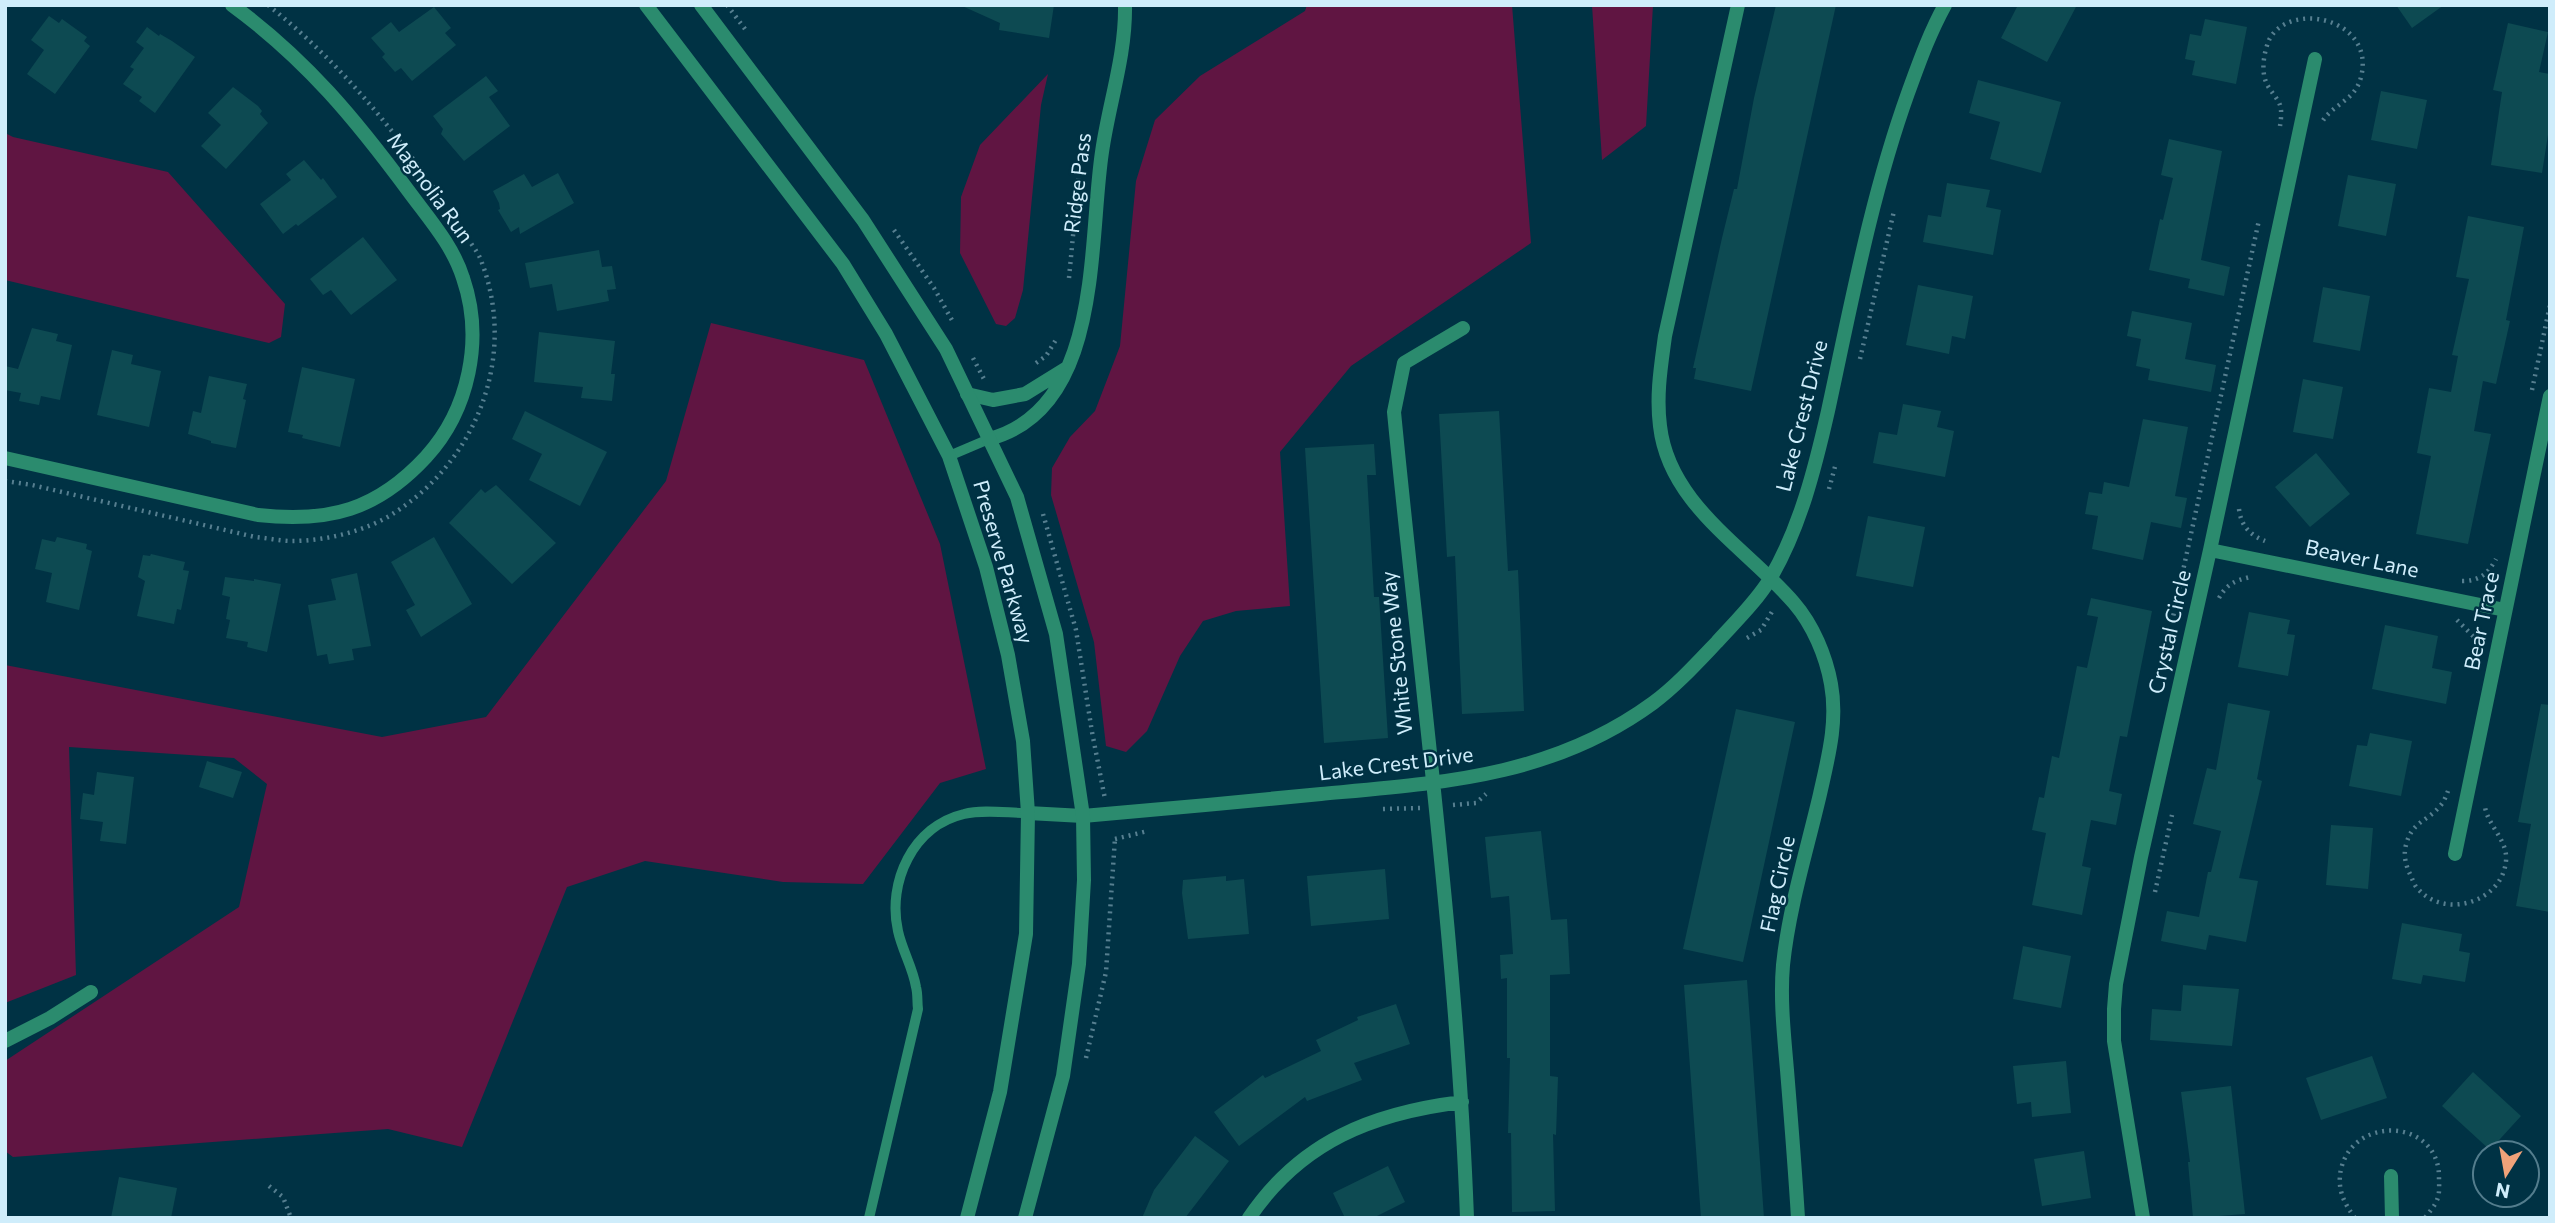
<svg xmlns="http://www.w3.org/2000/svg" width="2555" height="1223" font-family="Commissioner,sans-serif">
<rect width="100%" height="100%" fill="#003244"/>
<path fill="#601542" d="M 1307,5 L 1512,5 L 1531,243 L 1351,366 L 1280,452 L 1290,606 L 1236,611 L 1203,621 L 1180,656 L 1147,731 L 1126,752 L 1106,746 L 1094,642 L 1051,495 L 1052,468 L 1070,437 L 1095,411 L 1120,346 L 1136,181 L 1155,120 L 1200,76 L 1305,11 Z
M 1592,5 L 1653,5 L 1646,126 L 1602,160 Z
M 1048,74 L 1041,105 L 1023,290 L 1015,318 L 1006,326 L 996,324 L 960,253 L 961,197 L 980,145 Z
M 5,133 L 13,137 L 168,172 L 285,304 L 281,337 L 269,343 L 5,280 Z
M 711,323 L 864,360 L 940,544 L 986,769 L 940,783 L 863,884 L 783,882 L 645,861 L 567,887 L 462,1147 L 388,1129 L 13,1157 L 5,1151 L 5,1061 L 239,907 L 267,784 L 234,758 L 69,747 L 76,975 L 5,1003 L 5,665 L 382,737 L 486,717 L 666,481 Z"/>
<path fill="#0d4a52" d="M 960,5 L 1054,5 L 1049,38 L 999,30 L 1000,23 Z
M 1776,5 L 1836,5 L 1751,391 L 1694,379 L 1696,368 L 1693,368 L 1722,238 L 1734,189 L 1737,189 L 1754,98 Z
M 2018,5 L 2077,5 L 2047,62 L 2001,38 Z
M 2396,5 L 2444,5 L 2412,28 Z
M 434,7 L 451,28 L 445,33 L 456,45 L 412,81 L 401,68 L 395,72 L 382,57 L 385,54 L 371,38 L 391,22 L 399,32 Z
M 49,16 L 59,23 L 62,19 L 87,37 L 84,41 L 90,46 L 55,94 L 27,74 L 44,50 L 31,40 Z
M 2205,19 L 2247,27 L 2236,84 L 2192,75 L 2195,61 L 2185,59 L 2190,34 L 2201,36 Z
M 2508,23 L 2548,32 L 2539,72 L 2550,74 L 2550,122 L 2542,173 L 2491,165 L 2502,92 L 2493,90 Z
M 147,27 L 159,36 L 160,34 L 172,41 L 195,57 L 155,113 L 139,101 L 142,97 L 123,84 L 134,69 L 130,67 L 144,48 L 136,42 Z
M 486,76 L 498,91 L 489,97 L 510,126 L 464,161 L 441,134 L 443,129 L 433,116 Z
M 1978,80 L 2061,102 L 2041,173 L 1990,159 L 2000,122 L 1969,113 Z
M 233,87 L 258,106 L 262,111 L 260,114 L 268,123 L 226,169 L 201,146 L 221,125 L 208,113 Z
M 2381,91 L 2427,100 L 2417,149 L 2371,140 Z
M 2169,139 L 2222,151 L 2201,260 L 2230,267 L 2224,296 L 2188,288 L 2190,279 L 2149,270 L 2160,219 L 2163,220 L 2173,178 L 2161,175 Z
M 304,160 L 321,180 L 323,178 L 337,197 L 298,226 L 296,224 L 283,234 L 260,204 L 291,180 L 286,174 Z
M 558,173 L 574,203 L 520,234 L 519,227 L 511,232 L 498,210 L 500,209 L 499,203 L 493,191 L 524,174 L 532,187 Z
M 2348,175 L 2396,184 L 2386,236 L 2338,226 Z
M 1947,183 L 1990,190 L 1986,207 L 2001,210 L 1993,255 L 1923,242 L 1928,215 L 1941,217 Z
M 2468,216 L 2524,227 L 2506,320 L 2510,321 L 2496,384 L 2483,381 L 2474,431 L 2491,434 L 2468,544 L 2416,534 L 2431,456 L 2417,453 L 2429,388 L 2451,392 L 2458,356 L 2452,355 L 2469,279 L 2456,277 Z
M 363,237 L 397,280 L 351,315 L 331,290 L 323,295 L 310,279 Z
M 599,250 L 602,267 L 612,266 L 616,289 L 607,290 L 609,301 L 557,311 L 552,284 L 530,288 L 525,263 Z
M 1918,285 L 1973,296 L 1965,339 L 1952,336 L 1949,354 L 1906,345 Z
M 2323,287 L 2370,296 L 2360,351 L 2313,342 Z
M 2132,311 L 2192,323 L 2185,359 L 2216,365 L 2211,392 L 2148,380 L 2150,369 L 2136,366 L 2141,339 L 2127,336 Z
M 32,328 L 58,334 L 56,341 L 72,345 L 60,400 L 41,396 L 39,405 L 19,401 L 21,393 L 5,390 L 5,366 L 18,369 Z
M 539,332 L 615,341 L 611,374 L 615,374 L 612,401 L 581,398 L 583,387 L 534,382 Z
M 112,350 L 133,355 L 131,364 L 161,371 L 149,427 L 97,415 Z
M 302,367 L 355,379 L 340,447 L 302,438 L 303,435 L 288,432 Z
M 209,376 L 247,384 L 243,399 L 246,400 L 236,448 L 211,443 L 211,441 L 188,434 L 193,411 L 201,413 Z
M 2303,379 L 2343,387 L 2333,439 L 2293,432 Z
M 1903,404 L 1941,411 L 1937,427 L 1954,431 L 1945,477 L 1873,463 L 1879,432 L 1897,435 Z
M 525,411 L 607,452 L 580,506 L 529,480 L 542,454 L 512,439 Z
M 1499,411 L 1508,571 L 1518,570 L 1524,711 L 1462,714 L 1455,556 L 1447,557 L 1439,414 Z
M 2143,419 L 2188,427 L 2175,496 L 2187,498 L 2181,528 L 2151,522 L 2143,560 L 2092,549 L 2098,516 L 2085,514 L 2089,492 L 2102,494 L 2104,482 L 2129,487 Z
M 1374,444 L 1376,475 L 1367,475 L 1374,597 L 1379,597 L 1388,738 L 1324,743 L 1305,448 Z
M 2316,453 L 2350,494 L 2310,527 L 2275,487 Z
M 496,485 L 556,543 L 512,584 L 449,523 L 481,489 L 485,493 Z
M 1868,516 L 1925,527 L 1913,587 L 1856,576 Z
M 57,537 L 87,544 L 86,549 L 92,551 L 79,610 L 46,602 L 52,573 L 35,569 L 42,539 L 55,542 Z
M 434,537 L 472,604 L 421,637 L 406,610 L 415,605 L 391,562 Z
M 151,554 L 185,562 L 183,570 L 189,571 L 181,610 L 177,609 L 174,624 L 137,616 L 145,581 L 138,577 L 143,555 L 150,556 Z
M 357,573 L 371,646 L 352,649 L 354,660 L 329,664 L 327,654 L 317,656 L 308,605 L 336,600 L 331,579 Z
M 225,577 L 254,581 L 254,579 L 281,584 L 267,652 L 247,647 L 248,642 L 226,638 L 230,620 L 226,619 L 230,597 L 222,595 Z
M 2091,598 L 2152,611 L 2127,737 L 2120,736 L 2109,791 L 2122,794 L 2116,825 L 2091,820 L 2082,866 L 2091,868 L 2082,915 L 2032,905 L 2046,833 L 2032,830 L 2039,797 L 2044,798 L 2052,756 L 2059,758 L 2077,666 L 2087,668 L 2098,617 L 2087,615 Z
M 2249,612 L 2290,620 L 2287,634 L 2295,635 L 2288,676 L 2238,667 Z
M 2385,625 L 2438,636 L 2432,668 L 2452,672 L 2446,704 L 2372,689 Z
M 2228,703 L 2270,711 L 2257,779 L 2262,781 L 2239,878 L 2258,881 L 2246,942 L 2209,935 L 2206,950 L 2161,941 L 2167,911 L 2199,917 L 2208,872 L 2211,872 L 2221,831 L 2193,824 L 2207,768 L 2216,770 Z
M 2541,704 L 2550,705 L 2550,912 L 2516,906 L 2531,824 L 2518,822 Z
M 1736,709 L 1795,722 L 1743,962 L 1683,949 Z
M 2370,733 L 2412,741 L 2401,796 L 2349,786 L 2357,745 L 2367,746 Z
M 207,761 L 242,772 L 233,798 L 199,787 Z
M 97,772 L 134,777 L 126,844 L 100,841 L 103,822 L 80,819 L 83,793 L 94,795 Z
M 2331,825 L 2373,828 L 2368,889 L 2326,885 Z
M 1541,831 L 1551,920 L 1567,919 L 1570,974 L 1550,975 L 1550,1076 L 1558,1077 L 1556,1135 L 1553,1134 L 1555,1211 L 1512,1212 L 1511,1133 L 1508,1133 L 1510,1058 L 1507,1058 L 1507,978 L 1501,979 L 1500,955 L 1513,954 L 1509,896 L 1491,898 L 1485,837 Z
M 1385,869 L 1389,919 L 1311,926 L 1307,876 Z
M 1226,876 L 1226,881 L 1244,879 L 1249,934 L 1188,939 L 1182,893 L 1183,880 Z
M 2402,923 L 2462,934 L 2459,951 L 2470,953 L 2465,982 L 2423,975 L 2421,984 L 2392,979 Z
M 2023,946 L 2071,956 L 2061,1008 L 2013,999 Z
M 1747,980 L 1764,1218 L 1701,1218 L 1684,985 Z
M 2183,985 L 2239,989 L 2232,1046 L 2150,1040 L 2152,1009 L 2181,1011 Z
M 1396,1004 L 1410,1044 L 1354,1063 L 1362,1080 L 1307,1101 L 1305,1097 L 1239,1146 L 1214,1112 L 1263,1075 L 1265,1078 L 1321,1051 L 1316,1040 L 1358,1020 L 1357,1017 Z
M 2372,1056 L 2387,1098 L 2321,1120 L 2306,1078 Z
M 2066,1061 L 2071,1113 L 2032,1117 L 2031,1102 L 2017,1104 L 2013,1066 Z
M 2473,1072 L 2521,1116 L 2490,1150 L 2442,1106 Z
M 2231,1086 L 2245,1214 L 2193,1218 L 2188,1162 L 2190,1162 L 2181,1092 Z
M 1195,1136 L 1229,1161 L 1185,1218 L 1142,1218 L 1154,1190 Z
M 2084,1151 L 2091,1198 L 2042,1206 L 2034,1159 Z
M 1388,1166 L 1405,1202 L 1373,1218 L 1345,1218 L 1333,1193 Z
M 119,1177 L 177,1188 L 171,1218 L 111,1218 Z"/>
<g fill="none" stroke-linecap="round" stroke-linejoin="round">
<path stroke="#567f90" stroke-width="4.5" stroke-dasharray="2 5" stroke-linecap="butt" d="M 268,5 C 342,64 402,138 453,217
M 727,5 L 745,29
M 2280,126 C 2281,120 2282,111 2280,105 C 2277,97 2269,90 2266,82 C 2261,70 2264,52 2269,40 C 2289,0 2376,18 2361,77 C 2355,102 2331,104 2321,124
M 894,230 L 934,288 L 953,322
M 1069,278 L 1080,162
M 973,358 L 985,381
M 1860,359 L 1894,211
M 1036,363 L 1046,356 L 1057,338
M 2532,390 L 2550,305
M 5,481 L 32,485 L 255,537 C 267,538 280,541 292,541 C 325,541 367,531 394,513 C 477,460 517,357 482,263 C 479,253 471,244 466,236
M 1829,489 L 1836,463
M 2239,509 C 2241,526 2250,535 2265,541
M 1043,514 L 1076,630 L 1092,732 L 1105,799
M 2462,581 C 2479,581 2488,574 2496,559
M 2219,598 C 2227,584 2234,581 2250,577
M 2457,620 L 2474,637 L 2476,652
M 2474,637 L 2485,639
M 1747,638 L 1761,630 L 1773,610
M 2160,677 L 2259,220
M 2448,791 C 2446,796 2444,802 2440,806 C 2427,822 2412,821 2406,845 C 2403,855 2406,867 2411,876 C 2413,881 2415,887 2419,890 C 2446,919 2502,902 2506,861 C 2508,840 2488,826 2485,807
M 1453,805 L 1476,803 L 1486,794
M 1383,809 L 1420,808
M 1115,839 L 1148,831
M 2155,892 L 2172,815
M 1086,1058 L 1106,972 L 1115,838
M 269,1186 L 283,1197 L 291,1218
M 2355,1218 C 2343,1202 2337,1188 2341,1169 C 2354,1114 2440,1119 2439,1178 C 2439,1185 2440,1193 2437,1200 C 2435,1206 2429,1212 2425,1218"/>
<path stroke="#2b8b6e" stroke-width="10" d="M 949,456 L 989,439
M 869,1218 L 918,1009 C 917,1002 918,994 916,987 C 913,968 902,950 898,931 C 887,882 913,826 964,814 C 983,809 1008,813 1028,813"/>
<path stroke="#2b8b6e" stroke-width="14" d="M 1738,5 L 1665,336 C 1661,366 1656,395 1660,426 C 1669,505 1747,548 1794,603 C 1813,625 1826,656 1831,684 C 1838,722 1828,758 1820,794 C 1807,850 1789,907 1783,965 C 1780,999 1784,1035 1787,1070 C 1791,1119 1795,1169 1798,1218
M 1463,328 L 1404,363 L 1394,412 C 1420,680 1457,948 1467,1218
M 967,394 L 993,400 L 1025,394 L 1067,368
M 989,439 C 1103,409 1088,245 1102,152 C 1109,103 1126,55 1125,5
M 5,458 L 258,515 C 329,523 377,510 426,457 C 469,410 484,339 463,278 C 453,246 430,220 410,193 C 356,120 307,60 232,5
M 2210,550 L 2505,610
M 1028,813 L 1083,816 C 1162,809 1242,802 1321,794 C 1441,783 1552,777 1653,703 C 1676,686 1697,663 1717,642 C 1735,622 1756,602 1770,579 C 1800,528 1815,468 1828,411 C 1851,305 1871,196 1908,93 C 1919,63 1929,34 1945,5
M 2455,854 L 2550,396
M 5,1041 L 50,1018 L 91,992
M 2391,1176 L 2392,1218
M 1249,1218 C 1301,1141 1373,1113 1462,1102
M 2143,1218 L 2114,1041 L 2114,1009 L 2116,984 L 2141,857 L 2210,550 L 2315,59"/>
<path stroke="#2b8b6e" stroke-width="14" d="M 646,5 L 843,264 L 886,334 L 949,456 L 986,567 L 1008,655 L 1023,741 L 1028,813 L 1026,934 L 1000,1092 L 967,1218
M 701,5 L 863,220 L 946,349 L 1017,497 L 1056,634 L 1083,816 L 1084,880 L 1079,964 L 1063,1076 L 1025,1218"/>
</g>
<g text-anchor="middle" stroke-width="5" stroke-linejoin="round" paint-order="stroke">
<g font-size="21" fill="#cfedfb" stroke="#003244">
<text transform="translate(1078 183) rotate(-83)" y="7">Ridge Pass</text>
<text transform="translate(430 188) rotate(54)" y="7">Magnolia Run</text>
<text transform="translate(1802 416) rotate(-76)" y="7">Lake Crest Drive</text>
<text transform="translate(2362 559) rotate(12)" y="7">Beaver Lane</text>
<text transform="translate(1003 562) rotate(74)" y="7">Preserve Parkway</text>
<text transform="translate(2482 621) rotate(-78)" y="7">Bear Trace</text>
<text transform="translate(2170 632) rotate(-77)" y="7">Crystal Circle</text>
<text transform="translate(1397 653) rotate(-96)" y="7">White Stone Way</text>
<text transform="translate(1396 764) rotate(-7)" y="7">Lake Crest Drive</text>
<text transform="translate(1778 884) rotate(-78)" y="7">Flag Circle</text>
</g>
</g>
<rect width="2555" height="1223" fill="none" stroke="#cfedfb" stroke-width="14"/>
<g transform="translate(2506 1174) rotate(191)"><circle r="33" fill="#003244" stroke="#537d8d" stroke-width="2"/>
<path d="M0-5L12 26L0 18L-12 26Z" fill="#f0a279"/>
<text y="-10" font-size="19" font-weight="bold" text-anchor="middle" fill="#cfedfb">N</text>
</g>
</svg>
